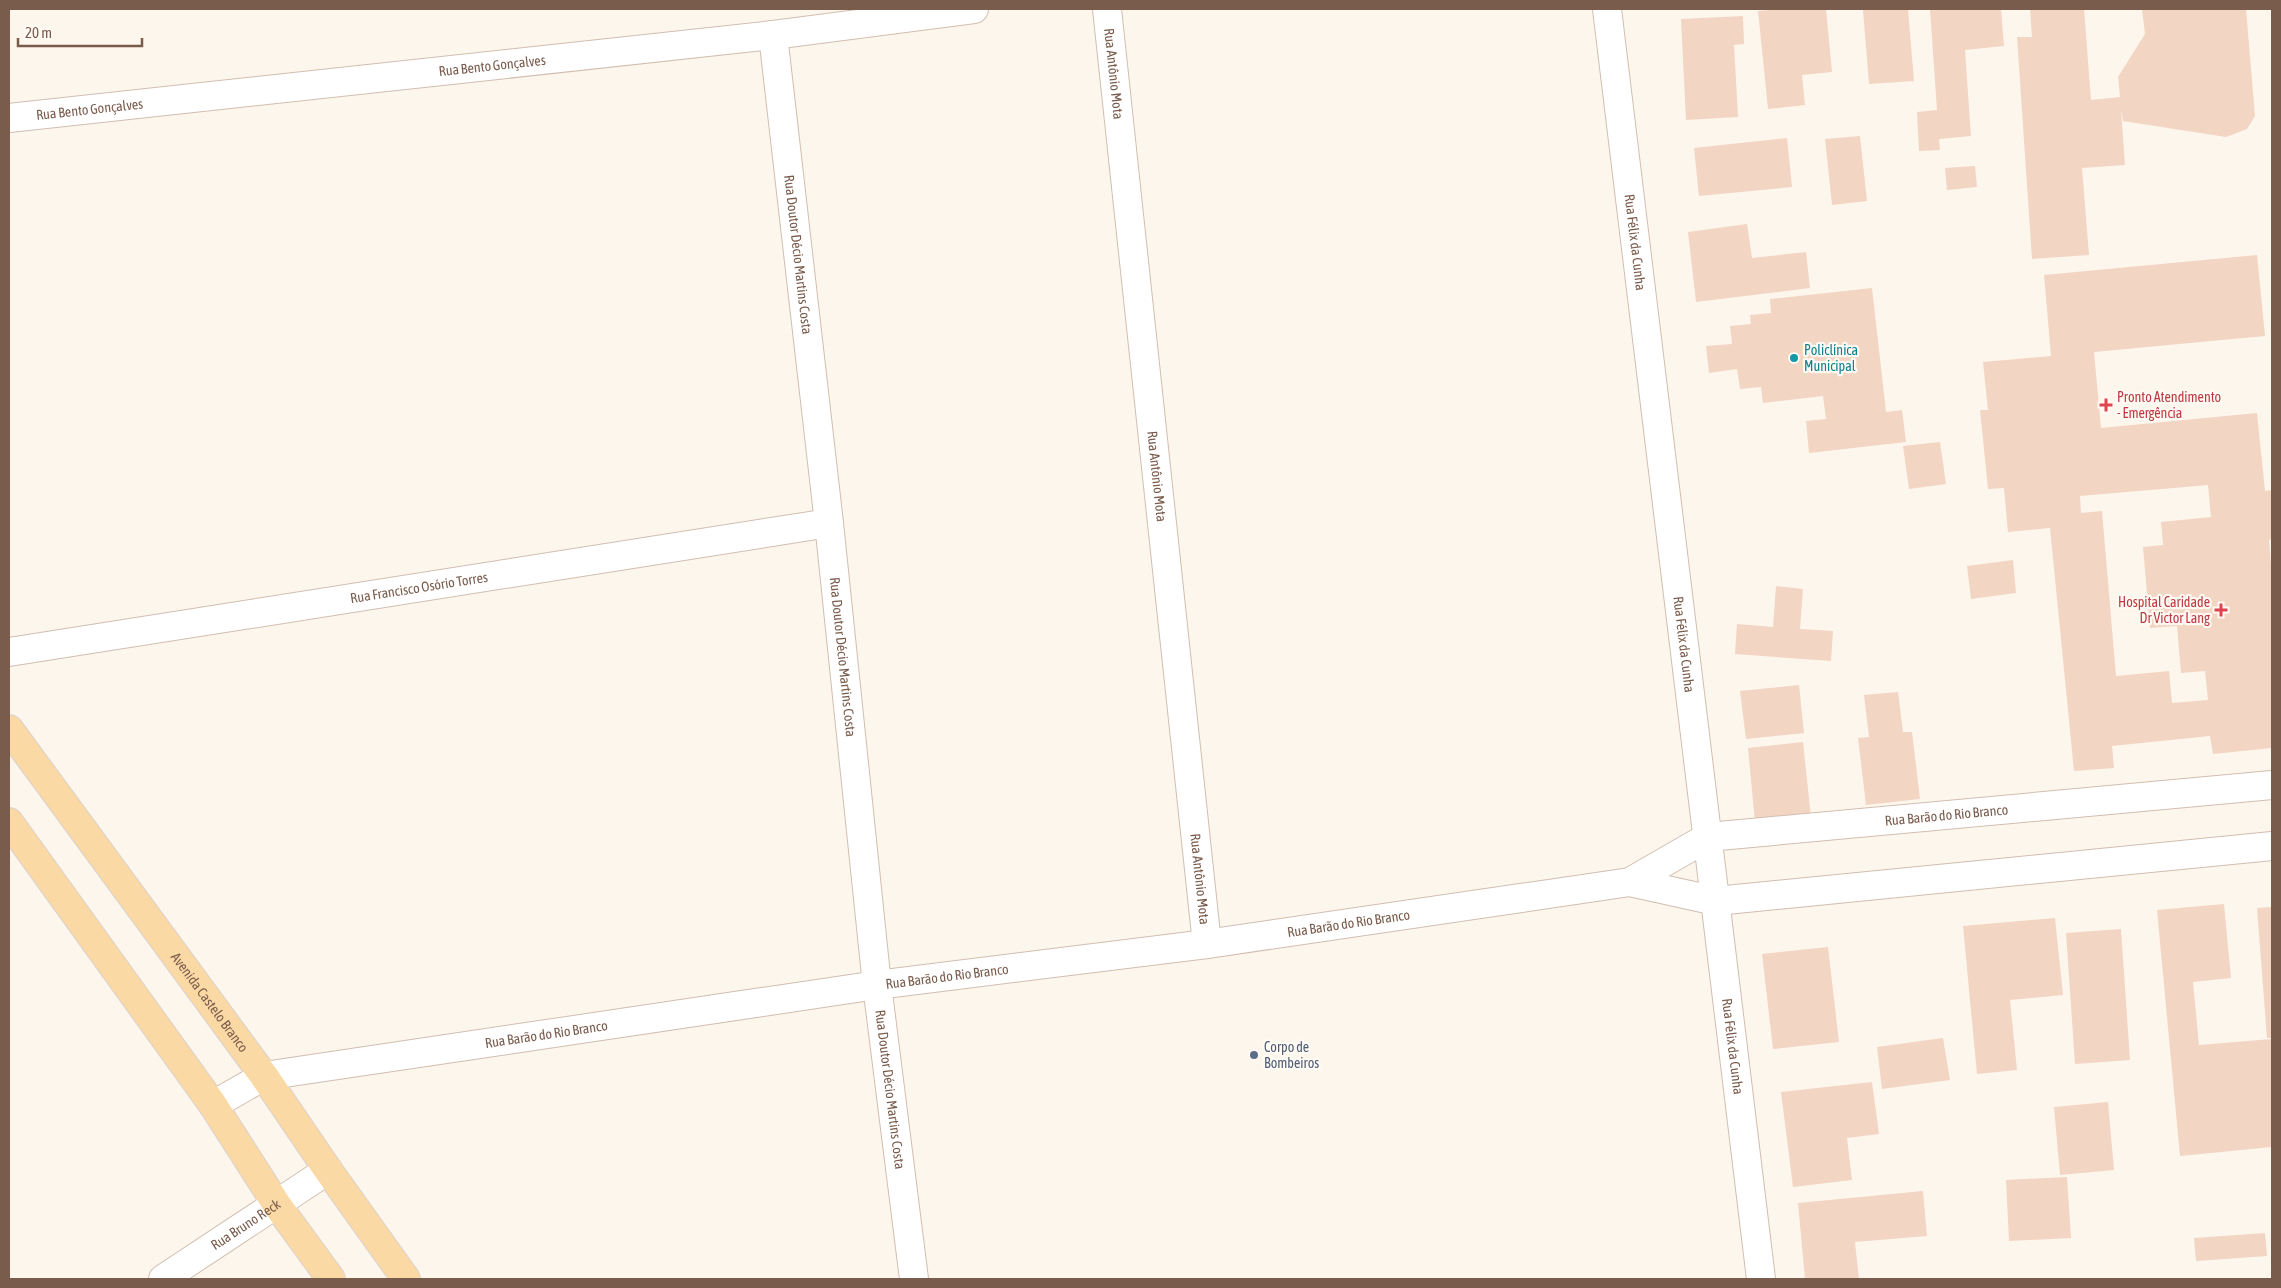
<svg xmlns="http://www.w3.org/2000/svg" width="2281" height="1288" font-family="'Asap Condensed',sans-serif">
<rect width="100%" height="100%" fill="#fdf6ec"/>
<path fill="#f3d5c3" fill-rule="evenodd" d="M 1782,9 L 1826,9 L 1832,72 L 1802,75 L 1805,105 L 1768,109 L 1758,11 Z
M 1908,9 L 1914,81 L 1869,84 L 1863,10 Z
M 1930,9 L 2001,9 L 2004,46 L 1965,50 L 1971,136 L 1939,139 L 1940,150 L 1919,151 L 1917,112 L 1937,110 Z
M 2030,9 L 2084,9 L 2091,100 L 2120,97 L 2118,77 L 2145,34 L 2142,9 L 2246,9 L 2255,116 L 2247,129 L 2226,137 L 2123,121 L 2121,110 L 2125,165 L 2082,168 L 2089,255 L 2032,259 L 2017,37 L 2032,37 Z
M 1743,16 L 1744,44 L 1734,45 L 1738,117 L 1686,120 L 1681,19 Z
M 1860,136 L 1867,201 L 1832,205 L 1825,139 Z
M 1787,138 L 1792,187 L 1699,196 L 1694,148 Z
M 1975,166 L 1977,187 L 1947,190 L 1945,168 Z
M 1747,224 L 1752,258 L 1806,252 L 1810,288 L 1696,302 L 1688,232 Z
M 2257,255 L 2265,336 L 2094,352 L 2101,428 L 2257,413 L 2265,491 L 2272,490 L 2272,539 L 2269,540 L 2272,576 L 2272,748 L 2213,754 L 2210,736 L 2112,746 L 2114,768 L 2074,771 L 2050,528 L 2008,532 L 2004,488 L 1988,489 L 1980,410 L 1988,410 L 1983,362 L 2051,356 L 2044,275 ZM 2208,485 L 2211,517 L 2161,522 L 2163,545 L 2143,547 L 2150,628 L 2177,626 L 2181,673 L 2205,671 L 2208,700 L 2172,703 L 2169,671 L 2116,676 L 2102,511 L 2081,513 L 2080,496 Z
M 1872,288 L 1886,412 L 1902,410 L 1906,442 L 1809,453 L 1806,421 L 1826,419 L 1823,396 L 1763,403 L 1761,387 L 1740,389 L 1737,369 L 1709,373 L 1706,346 L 1732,344 L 1730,326 L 1751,324 L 1750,315 L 1771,313 L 1770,299 Z
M 1940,442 L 1946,484 L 1909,489 L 1903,446 Z
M 2013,560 L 2016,593 L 1971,599 L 1967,566 Z
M 1776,586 L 1803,589 L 1800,629 L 1833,631 L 1831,661 L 1735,654 L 1737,624 L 1773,627 Z
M 1799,685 L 1804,733 L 1746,739 L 1740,691 Z
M 1898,692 L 1903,732 L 1912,732 L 1920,799 L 1866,805 L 1858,738 L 1869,737 L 1864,695 Z
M 1803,742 L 1811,817 L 1755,822 L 1748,748 Z
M 2224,904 L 2231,978 L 2193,982 L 2199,1045 L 2272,1039 L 2272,1147 L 2180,1156 L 2157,910 Z
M 2272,907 L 2272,1038 L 2267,1038 L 2257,908 Z
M 2055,918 L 2063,995 L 2010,1000 L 2017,1070 L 1977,1074 L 1963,926 Z
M 2121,929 L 2130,1060 L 2075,1064 L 2066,933 Z
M 1828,947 L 1839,1042 L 1773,1049 L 1762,954 Z
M 1943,1038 L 1950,1080 L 1882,1089 L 1877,1047 Z
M 1872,1082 L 1879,1134 L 1847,1138 L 1852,1180 L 1793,1187 L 1781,1092 Z
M 2108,1102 L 2114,1170 L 2060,1175 L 2054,1107 Z
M 2067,1177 L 2071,1238 L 2009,1241 L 2006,1180 Z
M 1923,1191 L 1927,1236 L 1855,1242 L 1859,1279 L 1805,1279 L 1798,1203 Z
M 2265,1233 L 2267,1256 L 2196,1261 L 2194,1238 Z"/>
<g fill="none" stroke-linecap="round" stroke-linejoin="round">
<g stroke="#d1beb0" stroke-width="30">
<g id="minor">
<path id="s1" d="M 1107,9 L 1207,944"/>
<path id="s2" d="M 1607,9 L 1761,1279"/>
<path id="s3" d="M 773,35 L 829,523 L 877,985 L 914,1279"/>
<path id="s4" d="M 9,118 L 773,35 L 974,9"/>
<path id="s5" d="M 9,652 L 829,523"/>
<path d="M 1630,882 L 1716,901 L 2272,846"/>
<path id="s6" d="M 213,1105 L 264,1076 L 877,985 L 1207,944 L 1630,882 L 1708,837 L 2272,785"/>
<path id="s7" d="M 163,1279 L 328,1170"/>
</g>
</g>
<g stroke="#dad1cd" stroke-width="30">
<g id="major">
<path id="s8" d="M 9,729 L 264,1076 L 328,1170 L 406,1279"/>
<path d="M 9,822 L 213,1105 L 277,1205 L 331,1279"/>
</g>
</g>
<use href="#minor" stroke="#fff" stroke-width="28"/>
<use href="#major" stroke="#fbd9a5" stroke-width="28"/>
</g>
<circle fill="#0f9aa8" stroke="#fffaf3" stroke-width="2" cx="1794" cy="358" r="5"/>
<g fill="#e0444e" stroke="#fffaf3" stroke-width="2">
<path d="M2103.5 397.5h5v5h5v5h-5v5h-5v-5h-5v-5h5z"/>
<path d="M2218.5 602.5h5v5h5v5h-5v5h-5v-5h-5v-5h5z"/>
</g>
<circle fill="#5c6f8a" stroke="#fffaf3" stroke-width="2" cx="1254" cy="1055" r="5"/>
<g text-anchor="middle" stroke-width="4.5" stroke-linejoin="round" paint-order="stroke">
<g font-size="14" fill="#7a5c4d" stroke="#fffaf3">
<text dy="5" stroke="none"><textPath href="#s4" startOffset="486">Rua Bento Gonçalves</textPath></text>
<text dy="5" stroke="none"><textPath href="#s1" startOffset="65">Rua Antônio Mota</textPath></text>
<text dy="5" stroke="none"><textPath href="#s4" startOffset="81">Rua Bento Gonçalves</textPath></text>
<text dy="5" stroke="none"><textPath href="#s2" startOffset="235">Rua Félix da Cunha</textPath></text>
<text dy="5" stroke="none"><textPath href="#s3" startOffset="221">Rua Doutor Décio Martins Costa</textPath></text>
<text dy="5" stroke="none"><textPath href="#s1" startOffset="470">Rua Antônio Mota</textPath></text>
<text dy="5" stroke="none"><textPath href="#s5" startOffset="415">Rua Francisco Osório Torres</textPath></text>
<text dy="5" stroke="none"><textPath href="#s2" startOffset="640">Rua Félix da Cunha</textPath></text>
<text dy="5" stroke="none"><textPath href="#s3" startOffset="626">Rua Doutor Décio Martins Costa</textPath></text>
<text dy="5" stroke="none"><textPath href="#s6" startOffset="1768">Rua Barão do Rio Branco</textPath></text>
<text dy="5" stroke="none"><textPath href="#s1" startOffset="875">Rua Antônio Mota</textPath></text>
<text dy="5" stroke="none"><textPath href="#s6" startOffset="1154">Rua Barão do Rio Branco</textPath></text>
<text dy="5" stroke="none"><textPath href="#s6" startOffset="749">Rua Barão do Rio Branco</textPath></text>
<text dy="5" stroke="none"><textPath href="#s8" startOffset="339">Avenida Castelo Branco</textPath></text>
<text dy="5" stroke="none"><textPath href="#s6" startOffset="344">Rua Barão do Rio Branco</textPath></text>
<text dy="5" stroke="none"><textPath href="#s2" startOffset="1045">Rua Félix da Cunha</textPath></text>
<text dy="5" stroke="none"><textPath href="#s3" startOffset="1061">Rua Doutor Décio Martins Costa</textPath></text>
<text dy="5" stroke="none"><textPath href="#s7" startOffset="99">Rua Bruno Reck</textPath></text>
</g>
<g font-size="14" fill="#0d838f" stroke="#fffaf3" text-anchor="start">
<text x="1804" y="355">Policlínica<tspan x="1804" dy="16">Municipal</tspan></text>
</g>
<g font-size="14" fill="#be3a42" stroke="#fffaf3" text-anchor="start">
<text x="2117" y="402">Pronto Atendimento<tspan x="2117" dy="16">- Emergência</tspan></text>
<text x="2210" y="607" text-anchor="end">Hospital Caridade<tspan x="2210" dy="16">Dr Victor Lang</tspan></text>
</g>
<g font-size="14" fill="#4e5e75" stroke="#fffaf3" text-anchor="start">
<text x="1264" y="1052">Corpo de<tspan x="1264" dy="16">Bombeiros</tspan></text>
</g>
</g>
<rect width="2281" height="1288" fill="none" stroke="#7a5c4d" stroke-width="20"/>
<path d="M18 38v8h124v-8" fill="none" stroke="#7a5c4d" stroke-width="2.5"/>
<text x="25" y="38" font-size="15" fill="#7a5c4d" stroke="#fffaf3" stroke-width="4" paint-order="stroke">20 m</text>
</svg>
